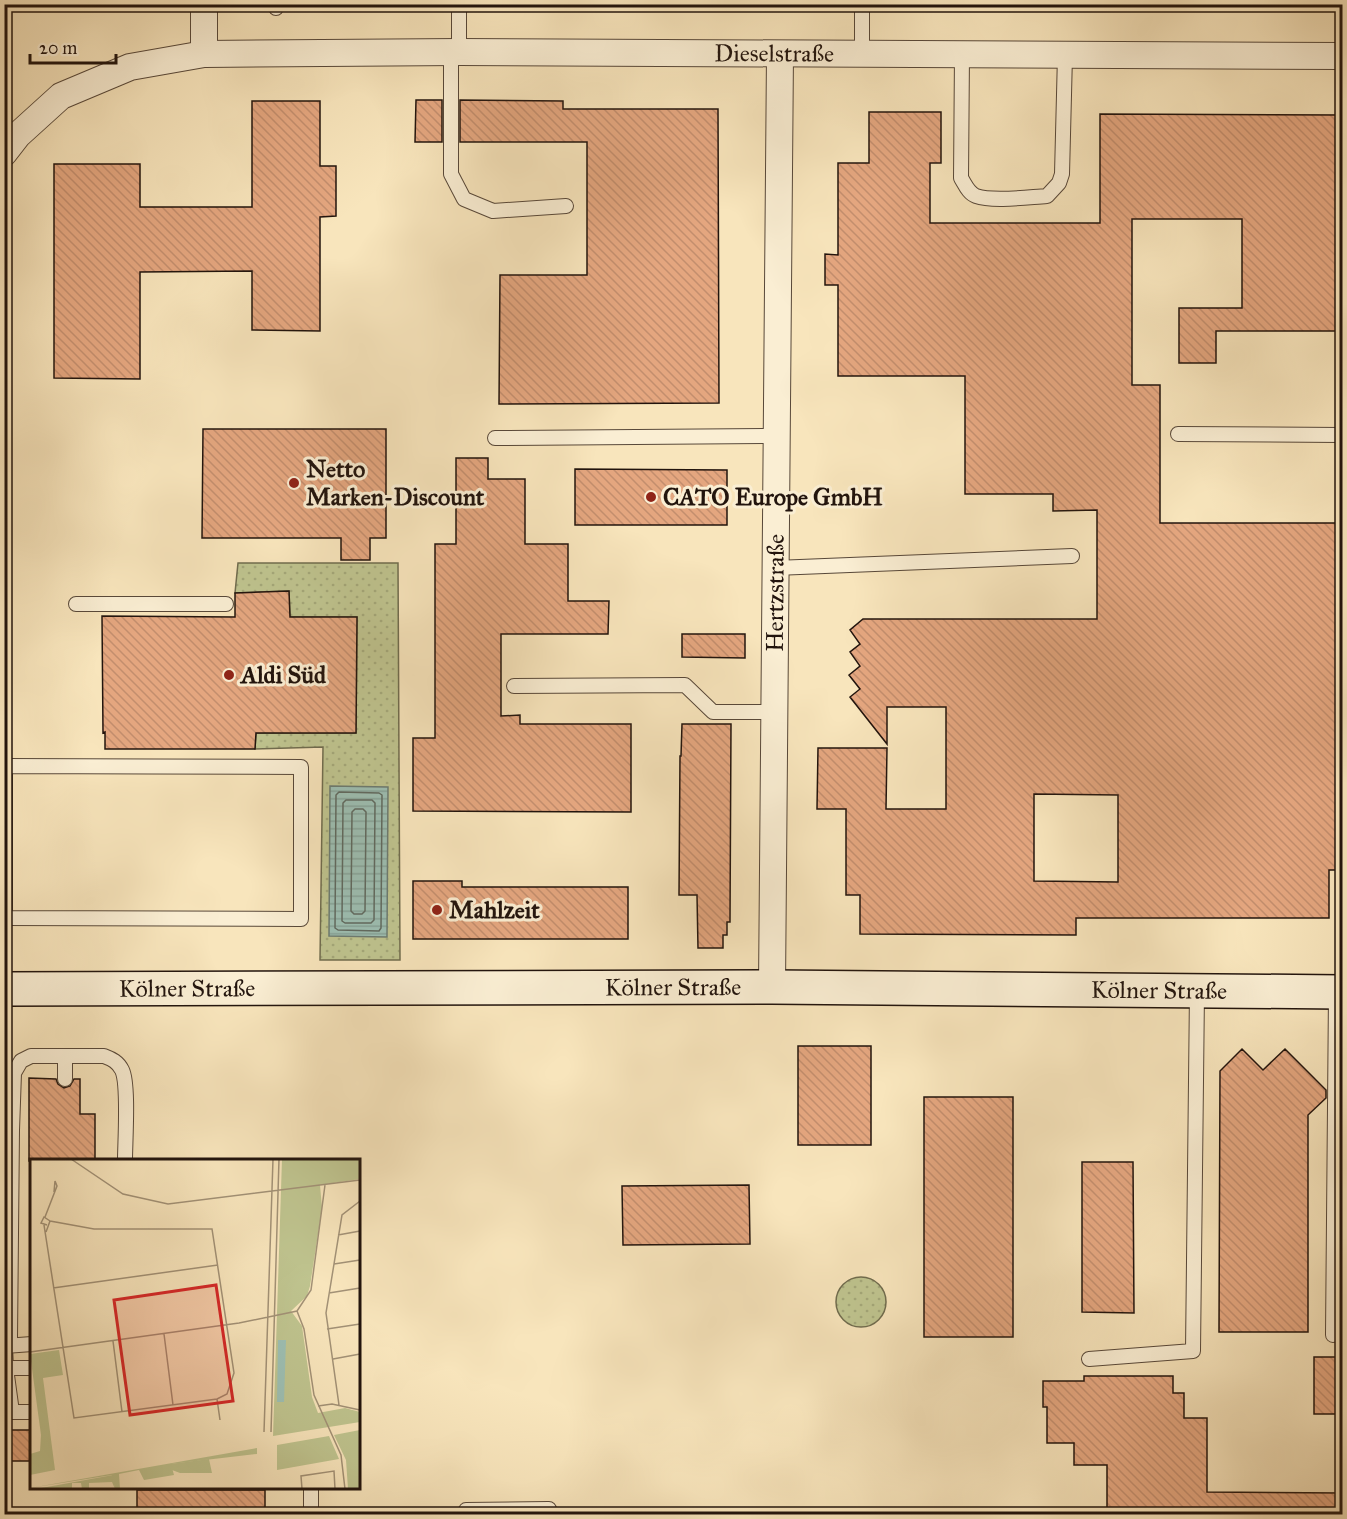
<svg xmlns="http://www.w3.org/2000/svg" width="1347" height="1519" font-family="'IM FELL Great Primer',serif">
<defs>
<pattern id="grass-dots" width="8" height="8" patternUnits="userSpaceOnUse" patternTransform="scale(1.5)"><rect width="8" height="8" fill="#bfc48f"/><path d="M2 2h.1M6 6h.1" fill="none" stroke="#a4a87a" stroke-width="1.8" stroke-linecap="round"/></pattern>
<pattern id="water-rules" width="6" height="5" patternUnits="userSpaceOnUse" patternTransform="scale(1.5)"><rect width="6" height="5" fill="#9dbfb3"/><path d="M0 2.5h6" fill="none" stroke="#87a399"/></pattern>
<pattern id="building-back-hatch" width="6" height="6" patternUnits="userSpaceOnUse" patternTransform="scale(1.5)"><rect width="6" height="6" fill="#e4a67f"/><path d="M-1 5l2 2M0 0l6 6M5-1l2 2" fill="none" stroke="#c38e6d"/></pattern>
</defs>
<rect width="100%" height="100%" fill="#f8e5bc"/>
<filter id="stains"><feTurbulence type="fractalNoise" baseFrequency=".00333" numOctaves="4"/><feColorMatrix values="0 0 0 0 .2 0 0 0 0 .09 0 0 0 0 .02 0 0 0 .5 -.17"/></filter>
<radialGradient id="worn" r=".72"><stop offset=".6" stop-color="#630" stop-opacity="0"/><stop offset="1" stop-color="#630" stop-opacity=".3"/></radialGradient>
<path fill="url(#grass-dots)" stroke="#706c4e" stroke-width="1.5" d="M 238,563 L 398,563 L 400,960 L 320,960 L 323,747 L 255,749 L 256,733 L 356,733 L 357,617 L 290,617 L 289,591 L 235,593 Z
M836 1302a25 25 0 1 1 50 0a25 25 0 1 1-50 0Z"/>
<path fill="url(#water-rules)" stroke="#6c7b71" stroke-width="1.5" d="M 330,786 L 388,787 L 387,937 L 329,936 Z"/>
<g fill="none" stroke-linecap="round" stroke-linejoin="round">
<path stroke="#606a60" stroke-width="1.5" d="M 339,792 L 379,793 L 382,795 L 381,928 L 379,931 L 338,930 L 335,928 L 336,795 Z
M 346,800 L 372,800 L 375,803 L 374,920 L 371,923 L 345,923 L 342,921 L 343,803 Z
M 355,809 L 363,809 L 366,812 L 365,911 L 362,914 L 354,914 L 351,911 L 352,812 Z"/>
</g>
<path fill="url(#building-back-hatch)" stroke="#22140d" stroke-width="1.5" fill-rule="evenodd" d="M 416,100 L 442,100 L 442,142 L 415,142 Z
M 460,100 L 563,101 L 563,109 L 718,109 L 719,403 L 499,404 L 500,275 L 587,275 L 587,142 L 460,142 Z
M 252,101 L 320,101 L 320,166 L 336,166 L 336,216 L 320,217 L 320,331 L 252,330 L 252,271 L 140,272 L 140,379 L 54,378 L 54,164 L 140,164 L 140,207 L 252,207 Z
M 869,112 L 941,112 L 941,163 L 930,163 L 930,223 L 1100,223 L 1100,114 L 1342,115 L 1342,331 L 1216,331 L 1216,363 L 1179,363 L 1179,308 L 1242,308 L 1242,219 L 1132,219 L 1132,385 L 1160,385 L 1160,523 L 1342,523 L 1342,870 L 1329,870 L 1329,918 L 1076,918 L 1076,935 L 860,934 L 860,895 L 846,895 L 846,809 L 817,809 L 818,748 L 887,748 L 886,809 L 946,809 L 946,707 L 887,707 L 887,744 L 850,697 L 860,689 L 849,675 L 860,666 L 850,652 L 860,644 L 850,630 L 863,619 L 1097,619 L 1097,510 L 1053,511 L 1053,494 L 965,494 L 965,376 L 838,376 L 838,285 L 825,285 L 825,254 L 838,255 L 838,163 L 869,163 ZM 1034,794 L 1118,795 L 1118,882 L 1034,881 Z
M 203,429 L 386,429 L 386,538 L 370,538 L 370,560 L 341,560 L 341,538 L 202,538 Z
M 456,458 L 488,458 L 488,479 L 525,479 L 525,544 L 568,544 L 568,601 L 609,601 L 608,634 L 501,634 L 501,716 L 520,715 L 520,724 L 631,724 L 631,812 L 413,811 L 413,738 L 435,738 L 435,544 L 456,544 Z
M 575,469 L 727,470 L 727,525 L 575,525 Z
M 289,591 L 290,617 L 357,617 L 356,733 L 256,733 L 255,749 L 105,749 L 105,732 L 103,733 L 102,616 L 235,617 L 235,593 Z
M 682,634 L 745,634 L 745,658 L 682,657 Z
M 682,724 L 731,724 L 730,922 L 727,922 L 727,935 L 723,935 L 723,948 L 698,948 L 697,895 L 679,895 L 680,756 L 681,756 Z
M 413,881 L 462,881 L 462,887 L 628,887 L 628,939 L 413,939 Z
M 798,1046 L 871,1046 L 871,1145 L 798,1145 Z
M 1242,1049 L 1263,1070 L 1285,1049 L 1326,1090 L 1326,1098 L 1308,1115 L 1308,1332 L 1219,1332 L 1220,1071 Z
M 29,1078 L 56,1079 L 58,1084 L 64,1088 L 70,1086 L 74,1079 L 80,1079 L 80,1114 L 95,1114 L 95,1161 L 29,1161 Z
M 924,1097 L 1013,1097 L 1013,1337 L 924,1337 Z
M 1082,1162 L 1133,1162 L 1134,1313 L 1082,1312 Z
M 749,1185 L 750,1244 L 623,1245 L 622,1186 Z
M 1314,1357 L 1342,1357 L 1342,1414 L 1314,1414 Z
M 1084,1376 L 1173,1376 L 1173,1393 L 1184,1393 L 1184,1418 L 1207,1418 L 1207,1492 L 1342,1493 L 1342,1515 L 1107,1515 L 1107,1465 L 1074,1465 L 1074,1443 L 1047,1443 L 1047,1407 L 1043,1407 L 1043,1381 L 1084,1381 Z
M 4,1430 L 32,1430 L 32,1461 L 4,1461 Z
M 137,1490 L 265,1490 L 265,1515 L 137,1515 Z"/>
<g fill="none" stroke-linecap="round" stroke-linejoin="round">
<g stroke="#584839" stroke-width="16">
<path id="lane" d="M 276,4 L 276,8
M 459,4 L 459,52
M 862,4 L 862,54
M 451,52 L 451,174 L 464,199 L 493,211 L 566,206
M 962,54 L 961,178 C 965,184 968,193 976,196 C 993,202 1029,197 1047,196 L 1059,183 L 1062,174 L 1065,55
M 1178,434 L 1342,435
M 495,438 L 776,436
M 775,568 L 1072,556
M 76,604 L 226,604
M 514,686 L 685,685 L 713,712 L 774,712
M 4,766 L 5,766 C 104,767 202,766 301,767 L 301,919 L 5,918 L 5,766
M 65,1079 L 65,1056
M 4,1129 L 12,1130 L 14,1073 L 21,1061 L 31,1056 L 104,1056 C 112,1059 118,1062 122,1070 C 129,1084 125,1142 125,1160
M 1333,1335 L 1336,992
M 32,1344 L 5,1346 L 6,1368 L 12,1412 L 32,1412
M 4,1346 L 10,1338 L 12,1130
M 1089,1359 L 1193,1351 L 1197,991
M 4,1368 L 32,1368
M 311,1514 L 311,1490
M 466,1514 L 466,1510 L 549,1509"/>
</g>
<g stroke="#584839" stroke-width="28">
<g id="street">
<path d="M 204,4 L 204,54"/>
<path id="s1" d="M 4,153 L 18,135 L 61,96 L 130,67 L 204,54 L 459,52 L 1342,56"/>
<path id="s2" d="M 772,987 L 780,54"/>
</g>
</g>
<g stroke="#22140d" stroke-width="36">
<g id="secondary">
<path id="s3" d="M 4,989 L 772,987 L 1342,992"/>
</g>
</g>
<use href="#lane" stroke="#faeed3" stroke-width="14"/>
<use href="#street" stroke="#faeed3" stroke-width="26"/>
<use href="#secondary" stroke="#faeed3" stroke-width="33"/>
</g>
<g fill="#8f2418" stroke="#faeed3" stroke-width="2">
<circle cx="294" cy="483" r="6"/>
<circle cx="651" cy="497" r="6"/>
<circle cx="229" cy="675" r="6"/>
<circle cx="437" cy="910" r="6"/>
</g>
<g text-anchor="middle" stroke-width="6" stroke-linejoin="round" paint-order="stroke">
<g font-size="24" fill="#22140d" stroke="#faeed3">
<text dy="8" stroke="none"><textPath href="#s1" startOffset="801">Dieselstraße</textPath></text>
<text dy="8" stroke="none"><textPath href="#s2" startOffset="394">Hertzstraße</textPath></text>
<text dy="8" stroke="none"><textPath href="#s3" startOffset="669">Kölner Straße</textPath></text>
<text dy="8" stroke="none"><textPath href="#s3" startOffset="183">Kölner Straße</textPath></text>
<text dy="8" stroke="none"><textPath href="#s3" startOffset="1155">Kölner Straße</textPath></text>
</g>
<g font-size="24" font-weight="bold" fill="#22140d" stroke="#faeed3" text-anchor="start">
<text x="306" y="477">Netto<tspan x="306" dy="28">Marken-Discount</tspan></text>
<text x="663" y="505">CATO Europe GmbH</text>
<text x="241" y="683">Aldi Süd</text>
<text x="449" y="918">Mahlzeit</text>
</g>
</g>
<g transform="translate(30 1159)">
<rect width="330" height="330" fill="#f8e5bc"/>
<path d="M 179,300 L 182,314 L 150,314 L 142,311 L 140,305 ZM 83,316 L 85,330 L 82,323 L 59,324 L 59,330 L 52,330 L 51,324 L 42,324 L 42,330 L 6,330 Z" fill="#bfc48f"/>
<path d="M 252,0 L 330,0 L 330,20 L 290,26 L 292,49 L 280,127 L 277,137 L 261,152 L 272,167 L 282,238 L 288,254 L 315,249 L 330,253 L 330,263 L 243,277 ZM 29,191 L 33,216 L 13,219 L 25,311 L 0,316 L 0,295 L 10,292 L 11,276 L 0,195 ZM 330,271 L 329,330 L 318,330 L 316,301 L 304,276 ZM 299,277 L 309,300 L 247,311 L 247,286 ZM 227,289 L 227,295 L 141,305 L 144,316 L 114,321 L 109,311 L 89,315 L 90,330 L 85,330 L 82,316 L 0,329 Z" fill="#bfc48f"/>
<path d="M 248,181 L 256,181 L 254,243 L 247,243 Z" fill="#9dbfb3"/>
<path fill="none" stroke="#a29176" stroke-width="1.5" d="M 41,0 L 93,35 L 138,45 L 330,21M 15,58 L 27,27 L 25,22 L 24,33M 14,66 L 44,259 L 187,240 L 197,235 L 204,214 L 182,70 L 64,70 L 20,62M 16,73 L 20,62 L 14,58 L 11,64 L 17,66M 308,76 L 330,72M 304,105 L 330,101M 23,129 L 188,106M 299,134 L 330,129M 267,152 L 274,170 L 284,236 L 311,296 L 315,330M 297,170 L 330,165M 134,175 L 143,246M 83,182 L 92,253M 0,193 L 209,164 L 267,152 L 281,131 L 295,26M 303,200 L 330,195M 187,240 L 190,261M 309,246 L 296,154 L 312,56 L 330,42M 288,247 L 302,245 L 330,251M 234,273 L 243,0M 241,273 L 249,0M 272,330 L 271,317 L 304,312 L 305,330"/>
<path fill="#d62828" fill-opacity="0.15" stroke="#d62828" stroke-width="3" d="M 186,126 L 203,242 L 100,256 L 84,141 Z"/>
<rect width="330" height="330" fill="none" stroke="#22140d" stroke-width="3"/>
</g>
<rect width="1347" height="1519" fill="none" stroke="#f8e5bc" stroke-width="24"/>
<rect x="6" y="6" width="1335" height="1507" fill="none" stroke="#22140d" stroke-width="3"/>
<rect x="12" y="12" width="1323" height="1495" fill="none" stroke="#22140d" stroke-width="1.5"/>
<path d="M30 54v9h86v-9" fill="none" stroke="#22140d" stroke-width="3"/>
<text x="39" y="54" font-size="18" fill="#22140d" stroke="#faeed3" stroke-width="4.5" paint-order="stroke">20 m</text>
<rect width="100%" height="100%" filter="url(#stains)"/>
<rect width="100%" height="100%" fill="url(#worn)"/>
</svg>
